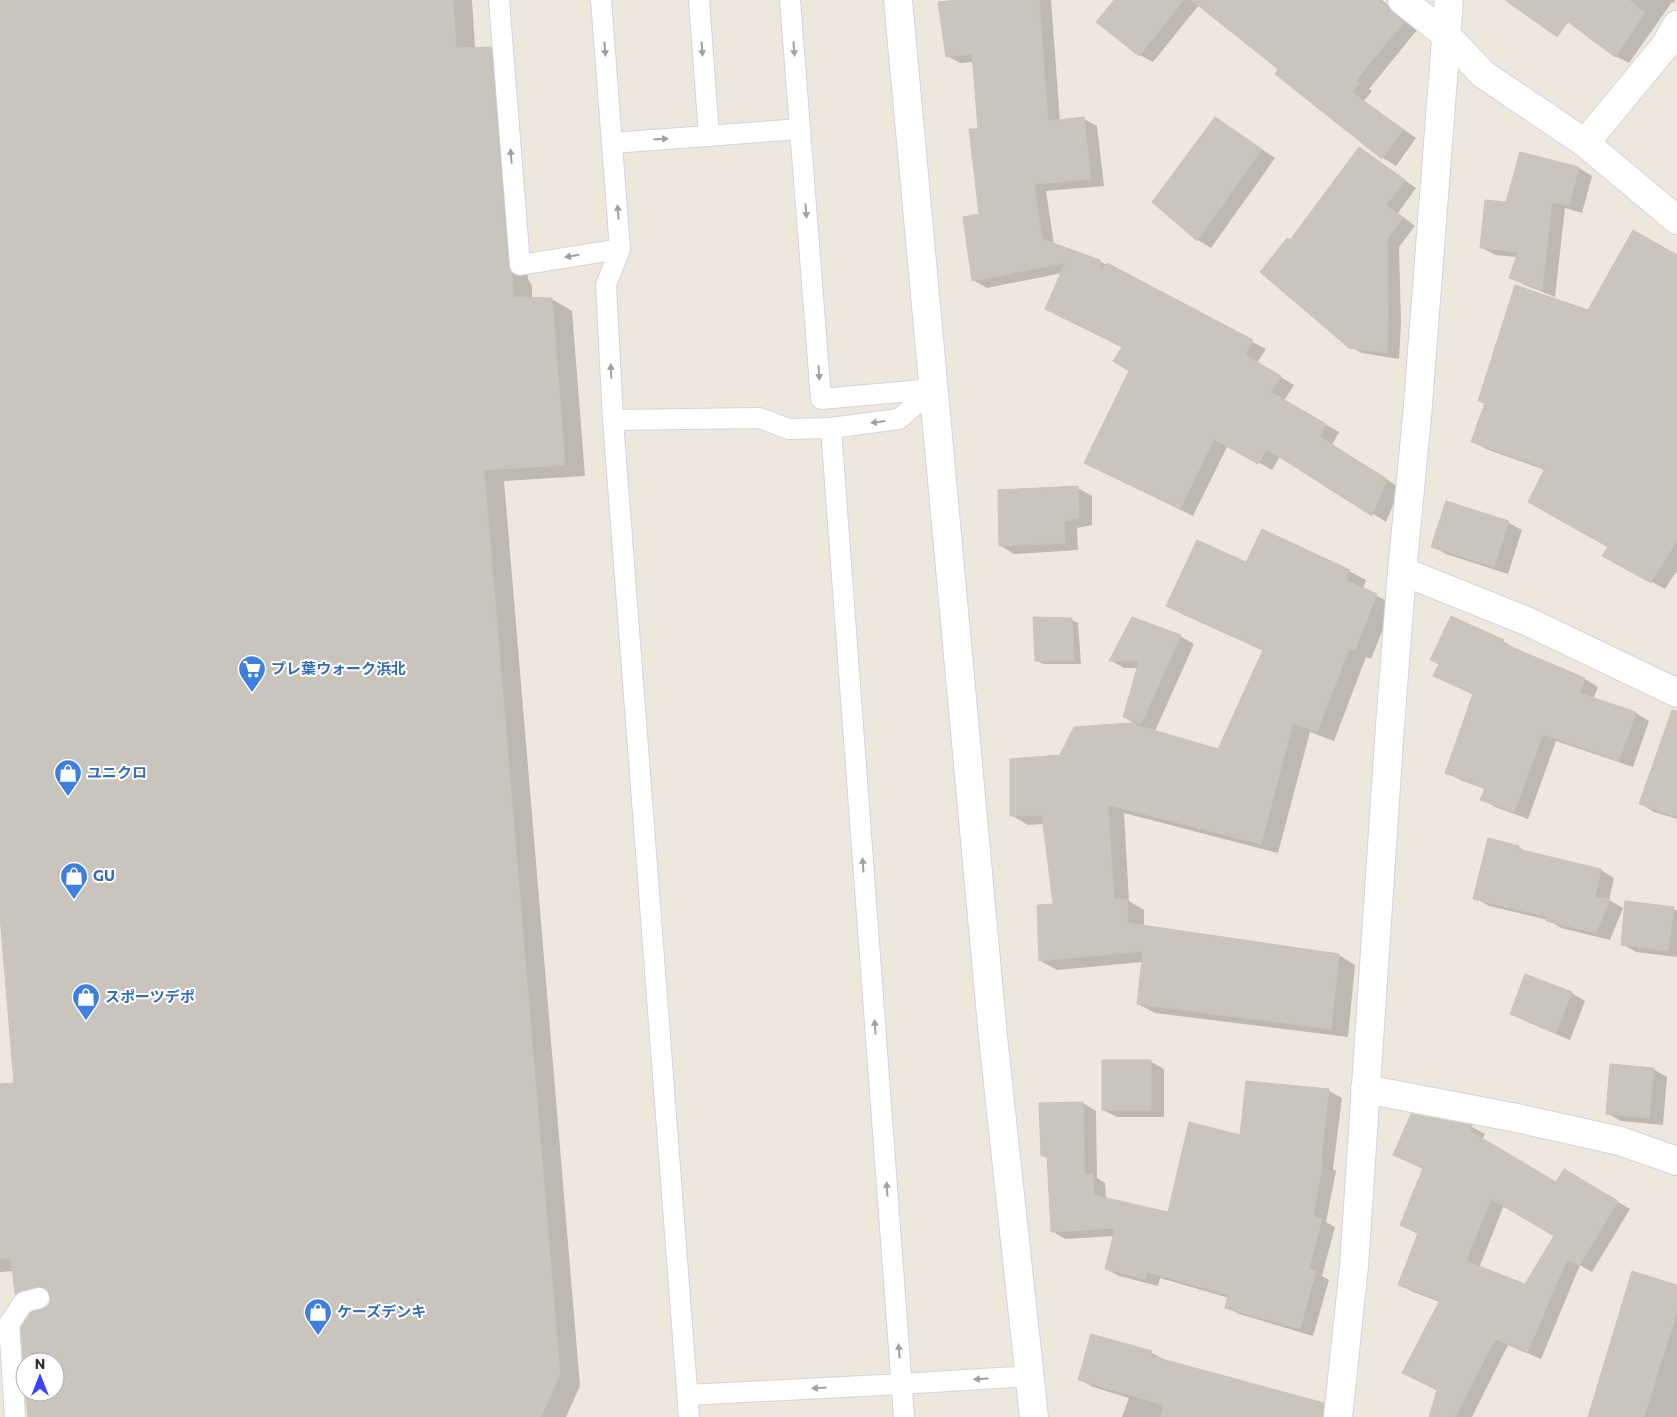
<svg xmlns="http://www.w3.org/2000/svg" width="1677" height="1417" font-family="Commissioner,'Noto Sans JP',sans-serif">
<rect width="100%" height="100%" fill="#eee8dc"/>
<path fill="#0003" fill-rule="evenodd" d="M 0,0 L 472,0 L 475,48 L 490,48 L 511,60 L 528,279 L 532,286 L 532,299 L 552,299 L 572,311 L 585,476 L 504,481 L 580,1386 L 566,1417 L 29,1417 L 27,1392 L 55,1392 L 55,1362 L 25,1362 L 25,1368 L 22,1328 L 49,1307 L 52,1300 L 42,1302 L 36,1305 L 16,1294 L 14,1271 L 0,1272 L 0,1085 L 15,1084 L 0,900 Z
M 970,0 L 1051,0 L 1060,121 L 1084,119 L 1097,126 L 1104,186 L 1046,191 L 1054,245 L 1099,261 L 1266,349 L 1257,363 L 1294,385 L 1284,401 L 1339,432 L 1332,445 L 1400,488 L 1386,522 L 1280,456 L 1272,470 L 1228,445 L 1193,516 L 1099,470 L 1131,370 L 1123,347 L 1047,309 L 1062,273 L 987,288 L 973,280 L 980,215 L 979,130 L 974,62 L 960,63 L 947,56 Z
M 1115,0 L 1382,0 L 1417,30 L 1369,89 L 1372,91 L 1364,101 L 1416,138 L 1396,166 L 1383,158 L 1276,74 L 1280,69 L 1199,5 L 1153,62 L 1140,55 Z
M 1568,0 L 1675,0 L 1674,3 L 1672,2 L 1629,63 L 1615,56 Z
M 1215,118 L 1275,158 L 1211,248 L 1198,240 L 1153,202 Z
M 1359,149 L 1416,188 L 1398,213 L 1415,226 L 1399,247 L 1401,322 L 1399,359 L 1362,353 L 1348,346 Z
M 1579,168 L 1592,176 L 1582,213 L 1565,208 L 1555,297 L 1525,285 L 1511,278 L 1517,257 L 1495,255 L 1481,247 L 1507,204 Z
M 1677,256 L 1677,572 L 1676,572 L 1665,589 L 1618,564 L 1609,546 L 1545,470 L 1486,449 L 1472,441 L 1486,404 L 1479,400 L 1589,311 Z
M 1078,488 L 1092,496 L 1092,525 L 1077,528 L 1078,550 L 1014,554 L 1001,546 Z
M 1446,502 L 1509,523 L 1522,530 L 1508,574 L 1446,554 L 1432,546 Z
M 1247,564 L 1349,571 L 1366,580 L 1363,589 L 1393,604 L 1371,659 L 1366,657 L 1334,741 L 1310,732 L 1278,853 L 1124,813 L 1129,901 L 1144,910 L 1144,927 L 1339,955 L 1355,965 L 1348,1037 L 1155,1013 L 1138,1004 L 1143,962 L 1057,970 L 1041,961 L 1054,905 L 1044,824 L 1028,825 L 1011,815 L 1061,756 L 1140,727 L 1124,717 L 1138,668 L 1124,668 L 1110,660 L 1180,636 L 1194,644 L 1155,731 L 1219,751 L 1264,651 L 1184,615 L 1168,605 Z
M 1072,620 L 1078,623 L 1081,664 L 1043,664 L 1036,660 Z
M 1503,641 L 1516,649 L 1516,650 L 1585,679 L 1598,687 L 1593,699 L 1636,713 L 1649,721 L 1633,767 L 1556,741 L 1528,819 L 1495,807 L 1482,799 L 1485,789 L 1460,780 L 1446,772 L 1474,695 L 1449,683 Z
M 1677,750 L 1677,819 L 1654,812 L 1641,804 Z
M 1489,840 L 1519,847 L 1528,853 L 1601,870 L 1614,878 L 1609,900 L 1623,908 L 1610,940 L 1561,928 L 1548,920 L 1489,906 L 1475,898 Z
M 1673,909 L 1677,911 L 1677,957 L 1636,952 L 1622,944 Z
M 1526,976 L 1572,993 L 1585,1001 L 1570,1040 L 1525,1021 L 1511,1013 Z
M 1150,1061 L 1164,1069 L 1164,1117 L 1117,1117 L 1103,1110 Z
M 1653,1069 L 1667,1077 L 1663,1125 L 1621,1121 L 1607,1113 Z
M 1329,1091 L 1342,1098 L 1333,1169 L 1336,1171 L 1326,1222 L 1335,1227 L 1322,1276 L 1329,1280 L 1313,1336 L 1239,1314 L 1226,1307 L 1229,1298 L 1160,1278 L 1158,1286 L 1119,1276 L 1106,1269 L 1115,1236 L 1065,1239 L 1052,1231 L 1049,1159 L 1042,1155 L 1041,1104 L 1083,1103 L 1096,1111 L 1097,1178 L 1105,1183 L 1106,1199 L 1169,1213 L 1241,1136 Z
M 1412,1115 L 1472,1127 L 1485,1134 L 1482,1140 L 1557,1183 L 1564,1171 L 1630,1209 L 1592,1272 L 1580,1265 L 1541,1359 L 1508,1345 L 1472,1417 L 1431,1417 L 1438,1391 L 1417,1380 L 1440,1302 L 1413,1292 L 1400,1285 L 1418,1234 L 1401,1225 L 1423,1169 L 1394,1155 ZM 1504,1205 L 1555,1235 L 1525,1286 L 1479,1268 Z
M 1677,1287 L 1677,1417 L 1589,1417 Z
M 1092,1335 L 1152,1353 L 1165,1360 L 1297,1417 L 1122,1417 L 1129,1398 L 1093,1387 L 1079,1379 Z"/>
<path fill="#c9c5bc" stroke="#c9c5b5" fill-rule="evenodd" d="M 0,0 L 453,0 L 456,48 L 491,47 L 508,266 L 512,273 L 513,297 L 552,298 L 565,465 L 484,470 L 560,1374 L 541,1417 L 28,1417 L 25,1392 L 55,1392 L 55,1362 L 25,1362 L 25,1387 L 21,1327 L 31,1312 L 48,1306 L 50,1302 L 51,1295 L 47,1289 L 42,1286 L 21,1291 L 15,1294 L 11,1258 L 0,1259 L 0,1084 L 14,1083 L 0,916 Z
M 958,0 L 1039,0 L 1048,121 L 1084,117 L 1091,179 L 1034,184 L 1042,239 L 1100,260 L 1101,271 L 1107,263 L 1253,340 L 1245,355 L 1281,376 L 1271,392 L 1326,424 L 1320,437 L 1387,479 L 1372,516 L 1267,449 L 1258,464 L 1214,439 L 1180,509 L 1084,463 L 1129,371 L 1113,361 L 1122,347 L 1045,309 L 1065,263 L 972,281 L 963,217 L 979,214 L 969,129 L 978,129 L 972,54 L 946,57 L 938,2 Z
M 1114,0 L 1184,0 L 1139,56 L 1096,22 Z
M 1191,0 L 1380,0 L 1404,22 L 1356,80 L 1360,83 L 1352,92 L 1403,130 L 1382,159 L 1275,74 L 1278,69 Z
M 1505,0 L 1629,0 L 1645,13 L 1615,57 L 1568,22 L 1557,37 Z
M 1215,117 L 1262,149 L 1197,241 L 1152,202 Z
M 1359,147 L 1405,180 L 1386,205 L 1403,218 L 1387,239 L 1388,314 L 1387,353 L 1349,348 L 1260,272 L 1287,238 L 1290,240 Z
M 1520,152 L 1579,167 L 1569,206 L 1552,202 L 1542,290 L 1509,278 L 1518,252 L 1480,248 L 1485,200 L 1506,202 Z
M 1633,230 L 1677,255 L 1677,540 L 1651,583 L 1602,556 L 1608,547 L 1528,502 L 1545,468 L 1471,442 L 1485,403 L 1478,401 L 1515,285 L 1588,310 Z
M 1078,486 L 1079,518 L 1064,521 L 1065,543 L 999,546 L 998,490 Z
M 1446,501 L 1509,521 L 1494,567 L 1431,547 Z
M 1262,529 L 1350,570 L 1346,580 L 1377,594 L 1355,650 L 1349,649 L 1317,732 L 1293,723 L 1261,844 L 1108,805 L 1114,900 L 1127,899 L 1128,923 L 1339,954 L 1331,1029 L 1137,1004 L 1143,951 L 1039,961 L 1037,905 L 1053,904 L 1042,815 L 1010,816 L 1010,759 L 1060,755 L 1074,727 L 1130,723 L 1218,749 L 1263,650 L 1166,606 L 1197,540 L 1246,562 Z
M 1451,616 L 1504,640 L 1502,643 L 1585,678 L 1579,693 L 1636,712 L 1619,761 L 1543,734 L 1514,812 L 1480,800 L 1485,788 L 1445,773 L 1473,694 L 1433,676 L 1439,664 L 1430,660 Z
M 1033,617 L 1072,618 L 1074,661 L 1035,661 Z
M 1132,617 L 1181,635 L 1141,724 L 1123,717 L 1139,661 L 1109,661 Z
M 1672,710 L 1677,711 L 1677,817 L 1639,804 Z
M 1488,838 L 1519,846 L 1518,849 L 1601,869 L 1595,897 L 1610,899 L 1596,933 L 1546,921 L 1548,917 L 1473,899 Z
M 1625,901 L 1674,907 L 1668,951 L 1621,945 Z
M 1525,974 L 1572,992 L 1556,1033 L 1510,1014 Z
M 1102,1060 L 1151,1060 L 1151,1110 L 1102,1110 Z
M 1610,1064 L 1654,1068 L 1649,1118 L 1606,1114 Z
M 1246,1081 L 1329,1089 L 1321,1162 L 1323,1162 L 1313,1216 L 1322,1219 L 1309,1269 L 1316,1271 L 1300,1329 L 1225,1308 L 1228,1295 L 1147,1272 L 1145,1279 L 1105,1269 L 1115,1228 L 1051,1232 L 1047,1156 L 1041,1156 L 1039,1103 L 1083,1102 L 1085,1175 L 1093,1174 L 1094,1195 L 1168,1212 L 1189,1122 L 1240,1135 Z
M 1411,1114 L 1472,1125 L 1470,1131 L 1556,1182 L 1564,1169 L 1618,1201 L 1579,1266 L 1567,1259 L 1527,1353 L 1495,1339 L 1455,1417 L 1429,1417 L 1437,1390 L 1402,1373 L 1440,1300 L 1398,1285 L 1418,1233 L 1400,1225 L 1423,1168 L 1393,1155 ZM 1491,1199 L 1554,1236 L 1525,1284 L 1466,1261 Z
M 1632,1271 L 1677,1285 L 1677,1311 L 1644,1417 L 1588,1417 Z
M 1091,1334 L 1152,1351 L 1151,1356 L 1324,1403 L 1323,1417 L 1161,1417 L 1164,1405 L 1078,1380 Z"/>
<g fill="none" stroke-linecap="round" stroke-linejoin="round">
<g stroke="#d1d2e5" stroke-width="22">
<path id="service" d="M 499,0 L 520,265 L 620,249
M 601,0 L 620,249 L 606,285 L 613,420
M 699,0 L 709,136
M 790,0 L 821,399 L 933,389
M 613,143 L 800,129
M 831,428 L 899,419 L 933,389
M 688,1395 L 901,1384 L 1029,1376
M 15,1417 L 9,1324 L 24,1302 L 39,1298
M 689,1417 L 613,420 L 759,418 L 789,429 L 831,428 L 904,1417"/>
</g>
<g stroke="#d1d2e5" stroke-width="30">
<path id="minor" d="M 1446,35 L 1483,74 L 1585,143 L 1677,220
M 1585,143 L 1665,46 L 1677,25
M 1402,571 L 1529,622 L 1677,693
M 1365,1089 L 1517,1118 L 1620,1141 L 1677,1161"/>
</g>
<g stroke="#d1d2e5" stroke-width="30">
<path id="tertiary" d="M 898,0 L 993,1037 L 1034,1417
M 1402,0 L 1446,35
M 1338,1417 L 1354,1266 L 1390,726 L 1402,571 L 1417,417 L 1449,0"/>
</g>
<use href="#service" stroke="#fff" stroke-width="20"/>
<use href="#minor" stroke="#fff" stroke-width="28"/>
<use href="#tertiary" stroke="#fff" stroke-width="28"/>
</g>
<defs><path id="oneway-solid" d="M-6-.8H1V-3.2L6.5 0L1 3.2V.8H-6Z" transform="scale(1.25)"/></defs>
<g fill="#a0a0a0">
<use href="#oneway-solid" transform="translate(605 49) rotate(86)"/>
<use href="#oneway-solid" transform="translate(702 49) rotate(86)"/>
<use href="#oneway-solid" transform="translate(794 49) rotate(86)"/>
<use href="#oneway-solid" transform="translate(661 139) rotate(-4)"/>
<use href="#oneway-solid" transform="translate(511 156) rotate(-95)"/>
<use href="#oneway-solid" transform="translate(806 211) rotate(86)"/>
<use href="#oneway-solid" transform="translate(618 212) rotate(-94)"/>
<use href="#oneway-solid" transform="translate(572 256) rotate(171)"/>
<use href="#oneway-solid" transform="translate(611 371) rotate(-93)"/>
<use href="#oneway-solid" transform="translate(819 373) rotate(86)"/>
<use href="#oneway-solid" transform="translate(878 422) rotate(173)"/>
<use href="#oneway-solid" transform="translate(863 865) rotate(-94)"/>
<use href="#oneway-solid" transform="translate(875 1027) rotate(-94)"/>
<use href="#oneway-solid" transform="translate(887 1189) rotate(-94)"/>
<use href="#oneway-solid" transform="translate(899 1351) rotate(-94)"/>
<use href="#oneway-solid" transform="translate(981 1379) rotate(176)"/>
<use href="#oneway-solid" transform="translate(819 1388) rotate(177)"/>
</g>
<defs>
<g id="supermarket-pin" transform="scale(1.4375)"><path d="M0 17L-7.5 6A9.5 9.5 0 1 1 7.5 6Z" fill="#3f7fe0" stroke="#fff"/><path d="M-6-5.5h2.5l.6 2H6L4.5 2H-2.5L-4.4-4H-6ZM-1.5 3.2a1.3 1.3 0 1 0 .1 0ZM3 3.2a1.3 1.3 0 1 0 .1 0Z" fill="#fff"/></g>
<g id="shop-pin" transform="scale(1.4375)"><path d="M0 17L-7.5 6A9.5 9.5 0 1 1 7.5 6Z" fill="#3f7fe0" stroke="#fff"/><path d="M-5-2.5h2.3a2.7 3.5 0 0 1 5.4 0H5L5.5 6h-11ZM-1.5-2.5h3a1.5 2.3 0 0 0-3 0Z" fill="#fff"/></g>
</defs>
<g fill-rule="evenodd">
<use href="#supermarket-pin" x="252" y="669"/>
<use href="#shop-pin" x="68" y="773"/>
<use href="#shop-pin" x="74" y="876"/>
<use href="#shop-pin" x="86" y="997"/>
<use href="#shop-pin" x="318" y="1312"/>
</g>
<g text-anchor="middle" stroke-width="4" stroke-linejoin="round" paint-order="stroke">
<g font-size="15" font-weight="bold" fill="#366cbe" stroke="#fff" text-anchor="start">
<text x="271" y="674">プレ葉ウォーク浜北</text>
<text x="87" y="778">ユニクロ</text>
<text x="93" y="881">GU</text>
<text x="105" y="1002">スポーツデポ</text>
<text x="337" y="1317">ケーズデンキ</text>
</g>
</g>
<g transform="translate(40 1377)"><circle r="24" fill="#ffffff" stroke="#aaaaaa"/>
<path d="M0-4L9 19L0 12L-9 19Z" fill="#3843ff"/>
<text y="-8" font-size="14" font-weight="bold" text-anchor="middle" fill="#2b2b2b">N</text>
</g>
</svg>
